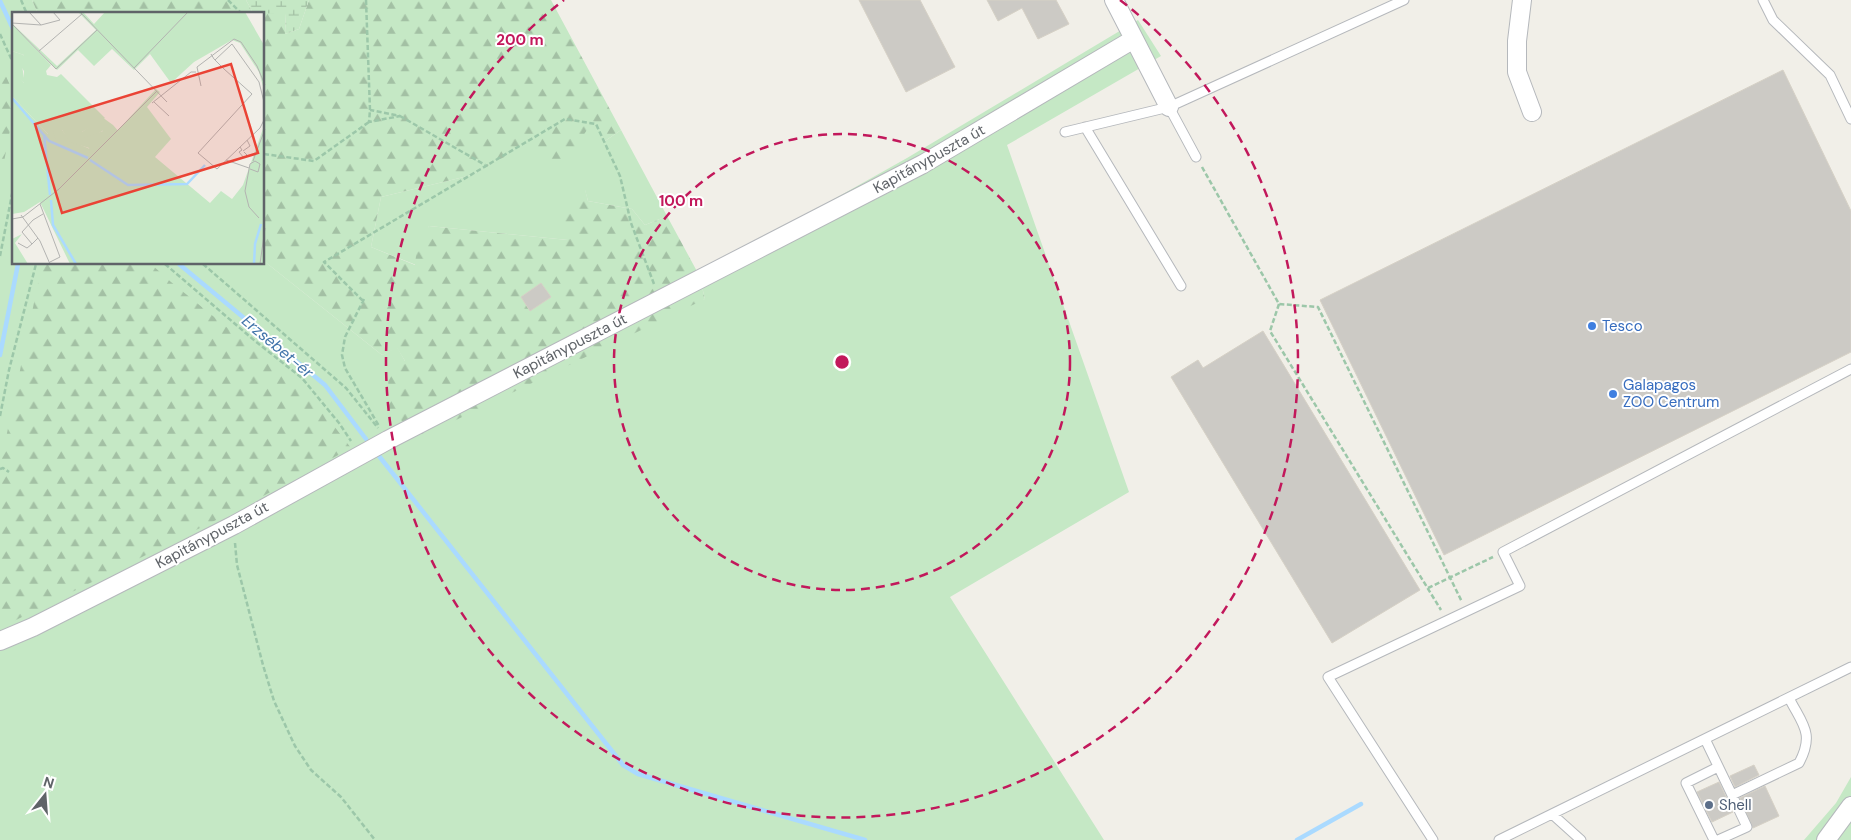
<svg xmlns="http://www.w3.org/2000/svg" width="1851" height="840" font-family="'DM Sans',sans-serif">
<defs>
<pattern id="forest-firs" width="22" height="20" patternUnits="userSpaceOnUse" patternTransform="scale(1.25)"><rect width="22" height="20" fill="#c5e8c5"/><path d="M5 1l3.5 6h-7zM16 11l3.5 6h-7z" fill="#a3c0a4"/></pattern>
<pattern id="wetland-marsh" width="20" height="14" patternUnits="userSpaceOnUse" patternTransform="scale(1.25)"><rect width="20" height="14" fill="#c5e8c5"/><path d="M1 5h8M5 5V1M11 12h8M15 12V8" fill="none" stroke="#a3c0a4"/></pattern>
</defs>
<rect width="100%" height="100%" fill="#f1efe8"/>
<path fill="#c5e8c5" d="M 0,0 L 32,0 L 38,14 L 14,14 L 14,264 L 264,264 L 264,261 L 382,355 L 397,347 L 405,361 L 705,299 L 699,275 L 907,158 L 1138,20 L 1161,56 L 1007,145 L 1129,492 L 950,597 L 1104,840 L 0,840 Z
M 594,120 L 605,141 L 621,130 L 667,216 L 645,225 L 632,209 L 588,201 L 585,190 L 568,240 L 429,226 L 416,265 L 371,247 L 381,197 L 472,175 L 522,146 Z
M 1851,777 L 1851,840 L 1804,840 L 1836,803 Z"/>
<path fill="url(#forest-firs)" d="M 32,0 L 246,0 L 253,13 L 286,13 L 285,34 L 299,29 L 309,0 L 551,0 L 621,130 L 605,141 L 593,121 L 562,167 L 522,147 L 472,175 L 381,197 L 371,247 L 415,265 L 417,246 L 429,226 L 568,240 L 562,217 L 585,189 L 588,201 L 632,209 L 645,225 L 667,216 L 699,275 L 705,299 L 421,437 L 389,410 L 388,372 L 405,361 L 397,348 L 382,355 L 264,261 L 264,14 L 38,14 Z
M 0,63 L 14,94 L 14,109 L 0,183 Z
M 42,264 L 151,264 L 171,282 L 310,395 L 351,448 L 252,502 L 0,628 L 0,467 Z"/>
<path fill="url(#wetland-marsh)" d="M 246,0 L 309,0 L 299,29 L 285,34 L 286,14 L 253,13 Z"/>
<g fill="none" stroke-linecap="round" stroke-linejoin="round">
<path stroke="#aadaff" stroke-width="4.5" d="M 0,1 L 14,31
M 179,264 L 325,385 L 366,439
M 0,355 L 18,264
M 379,456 L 623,765 L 638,774 L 865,840
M 1297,840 L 1361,804"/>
</g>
<path fill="#cccac5" stroke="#d6d1c6" d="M 859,0 L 920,0 L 955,67 L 906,92 Z
M 987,0 L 1056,0 L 1069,24 L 1038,39 L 1022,8 L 998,21 Z
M 1783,70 L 1851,211 L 1851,352 L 1444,555 L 1320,300 Z
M 541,283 L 551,297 L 530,311 L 521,297 Z
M 1263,331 L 1420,590 L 1332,643 L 1171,377 L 1198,360 L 1203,368 Z
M 1754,765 L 1759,775 L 1735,787 L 1730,776 Z
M 1719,782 L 1733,812 L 1712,822 L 1697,792 Z
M 1765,786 L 1779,816 L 1753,828 L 1740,798 Z"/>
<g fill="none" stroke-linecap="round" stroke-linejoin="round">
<g stroke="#b5b8bc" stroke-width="11">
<path id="lane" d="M 1763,0 L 1773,20 L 1830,75 L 1851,119
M 1169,107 L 1196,157
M 1085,127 L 1181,286
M 1065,132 L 1169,107 L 1404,0
M 1705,739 L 1732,795 L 1799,763 C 1815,733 1802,724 1789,698
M 1552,814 L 1581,840
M 1433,840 L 1328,677 L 1520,586 L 1503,552 L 1851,369
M 1499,840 L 1851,667
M 1714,840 L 1686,783 L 1718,767
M 1718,840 L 1747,827 L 1732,795"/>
</g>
<g stroke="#b5b8bc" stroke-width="20">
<path id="street" d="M 1114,0 L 1169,107
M 1522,0 L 1517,41 L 1517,72 L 1532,112
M 0,641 L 33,627 L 234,525 L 388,440 L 923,164 L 1134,39
M 1826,840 L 1851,806"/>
</g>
<path stroke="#9cc7a9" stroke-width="2.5" stroke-dasharray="5 2.5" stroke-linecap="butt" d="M 21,0 L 27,14
M 228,0 L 242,14
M 366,0 L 370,110 L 369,122 L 400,116 L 370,110
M 0,34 L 14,65
M 400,116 L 485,165
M 264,154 L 314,161 L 369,122
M 1202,167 L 1279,304 L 1318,307 L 1462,602
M 0,256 L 14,184
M 165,264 L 255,341 L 302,378 L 339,423 L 351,441
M 203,264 L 346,388 L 378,428
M 364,299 L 345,337 L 342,355 L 345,368 L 379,426
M 363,301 L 324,262 L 565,119 L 596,124 L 620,176 L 631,223 L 654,284
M 1279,304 L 1270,331 L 1441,610
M 0,416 L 9,370 L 36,264
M 0,469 L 3,468 L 9,472
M 235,543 L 237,565 L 263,665 L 274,701 L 295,746 L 311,770 L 341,797 L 375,840
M 1428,588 L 1493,557"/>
<use href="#lane" stroke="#fff" stroke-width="9"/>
<use href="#street" stroke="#fff" stroke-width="18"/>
</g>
<g fill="none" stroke="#c2185b" stroke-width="2.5" stroke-dasharray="9 6">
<circle cx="842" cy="362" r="228"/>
<path d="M1120 0A456 456 0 1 1 564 0"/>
</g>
<g fill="#3f7fe0" stroke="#fff" stroke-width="2">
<circle cx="1592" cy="326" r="5"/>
<circle cx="1613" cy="394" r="5"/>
</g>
<circle fill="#5c6f8a" stroke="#fff" stroke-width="2" cx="1709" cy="805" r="5"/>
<g text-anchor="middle" stroke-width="4" stroke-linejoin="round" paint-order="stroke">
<g font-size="15" fill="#5f6368" stroke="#fff">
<text transform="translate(929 159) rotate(-29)" y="5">Kapitánypuszta út</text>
<text transform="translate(570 346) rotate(-27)" y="5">Kapitánypuszta út</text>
<text transform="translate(212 535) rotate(-28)" y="5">Kapitánypuszta út</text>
</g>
<g font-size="15" fill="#366cbe" stroke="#fff" text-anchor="start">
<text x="1602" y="331">Tesco</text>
<text x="1623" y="390">Galapagos<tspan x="1623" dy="17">ZOO Centrum</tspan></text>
</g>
<g font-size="15" fill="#4e5e75" stroke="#fff" text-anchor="start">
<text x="1719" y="810">Shell</text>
</g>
<g font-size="16" font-style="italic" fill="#4174aa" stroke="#fff">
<text transform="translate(278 346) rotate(40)" y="6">Erzsébet-ér</text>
</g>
</g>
<g transform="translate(12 12)">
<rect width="252" height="252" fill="#f1efe8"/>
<path d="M 66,0 L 71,0 L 82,12 L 93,0 L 233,0 L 252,33 L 252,78 L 247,60 L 228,31 L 220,28 L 182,50 L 159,71 L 138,42 L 122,58 L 100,37 L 82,54 L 66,38 L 45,58 L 2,13 L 45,54 L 84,18 ZM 0,39 L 12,43 L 9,48 L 13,72 L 7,66 L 0,65 ZM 144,77 L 148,80 L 135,95 L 159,127 L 143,145 L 198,191 L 209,179 L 220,187 L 231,173 L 252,114 L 252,252 L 58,252 L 28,190 L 12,200 L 0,202 L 0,84 L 36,122 L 39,118 L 50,118 L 58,128 L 78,137 L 106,118 ZM 90,105 L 101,113 L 76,127 L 70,126 L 70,120 ZM 10,222 L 3,231 L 16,252 L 0,252 L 0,227 Z" fill="#c5e8c5"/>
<path d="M 150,0 L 174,0 L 161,13 ZM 0,11 L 39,53 L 34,59 L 35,63 L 45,65 L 49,62 L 93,106 L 70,120 L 70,126 L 91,119 L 91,113 L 101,113 L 108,121 L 82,145 L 78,143 L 77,136 L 58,130 L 50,118 L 43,127 L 41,118 L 37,123 L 0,84 L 0,60 L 3,60 L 12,71 L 12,59 L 6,50 L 12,43 L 0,39 ZM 0,90 L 28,122 L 39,211 L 28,189 L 13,199 L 10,197 L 0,201 ZM 38,130 L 75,148 L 40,181 L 36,132 Z" fill="#c5e8c5"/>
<path fill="none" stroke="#aadaff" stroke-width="2.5" d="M 0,86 L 37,129 L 76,146M 32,122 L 38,183M 78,148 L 116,173 L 175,172 L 193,153M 39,188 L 41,213 L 64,252M 242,252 L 243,232 L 249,212"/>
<path fill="none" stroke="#b3b3b1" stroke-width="1" d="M 17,0 L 29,13M 68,0 L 155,90M 0,11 L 29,13 L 48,8 L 41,0M 0,12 L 44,57 L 85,18M 27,39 L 70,2M 199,42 L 202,47 L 212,57 L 240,82 L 186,141 L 205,157 L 248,116 L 252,108 L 252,90 L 247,70 L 220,32 L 203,48M 122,56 L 176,0M 189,74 L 185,55 L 222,27 L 229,30 L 245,54 L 253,73M 142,90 L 157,104M 140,91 L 179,60 L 184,60M 228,135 L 230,138 L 227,140 L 232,146 L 235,143 L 232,140M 231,139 L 238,134 L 235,128M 214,148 L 237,156M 241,149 L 253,117M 238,157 L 246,160 L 248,152 L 243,149 L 238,152 L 233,179 L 237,195 L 247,206M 28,192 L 48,245 L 38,250M 9,203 L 28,229 L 38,252M 0,207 L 11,205 L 47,177 L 145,79M 26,226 L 20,232 L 10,220 L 21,208 L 31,202M 6,231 L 15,236 L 20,232M 248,252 L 253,216"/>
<path fill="#ea4335" fill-opacity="0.15" stroke="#ea4335" stroke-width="2.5" d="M 219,52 L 246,141 L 50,201 L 23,112 Z"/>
<rect width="252" height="252" fill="none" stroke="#5f6368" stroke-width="2.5"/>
</g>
<circle cx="842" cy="362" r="8" fill="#c2185b" stroke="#fff" stroke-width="2.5"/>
<g font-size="15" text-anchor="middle" font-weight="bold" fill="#c2185b" stroke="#fff" stroke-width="4" stroke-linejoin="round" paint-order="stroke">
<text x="520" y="45">200 m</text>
<text x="681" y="206">100 m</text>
</g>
<g transform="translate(45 795) rotate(17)" stroke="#ffffff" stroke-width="4" paint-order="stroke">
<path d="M0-4L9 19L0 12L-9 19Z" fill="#5f6368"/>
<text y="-8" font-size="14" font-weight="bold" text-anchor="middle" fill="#5f6368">N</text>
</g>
</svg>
